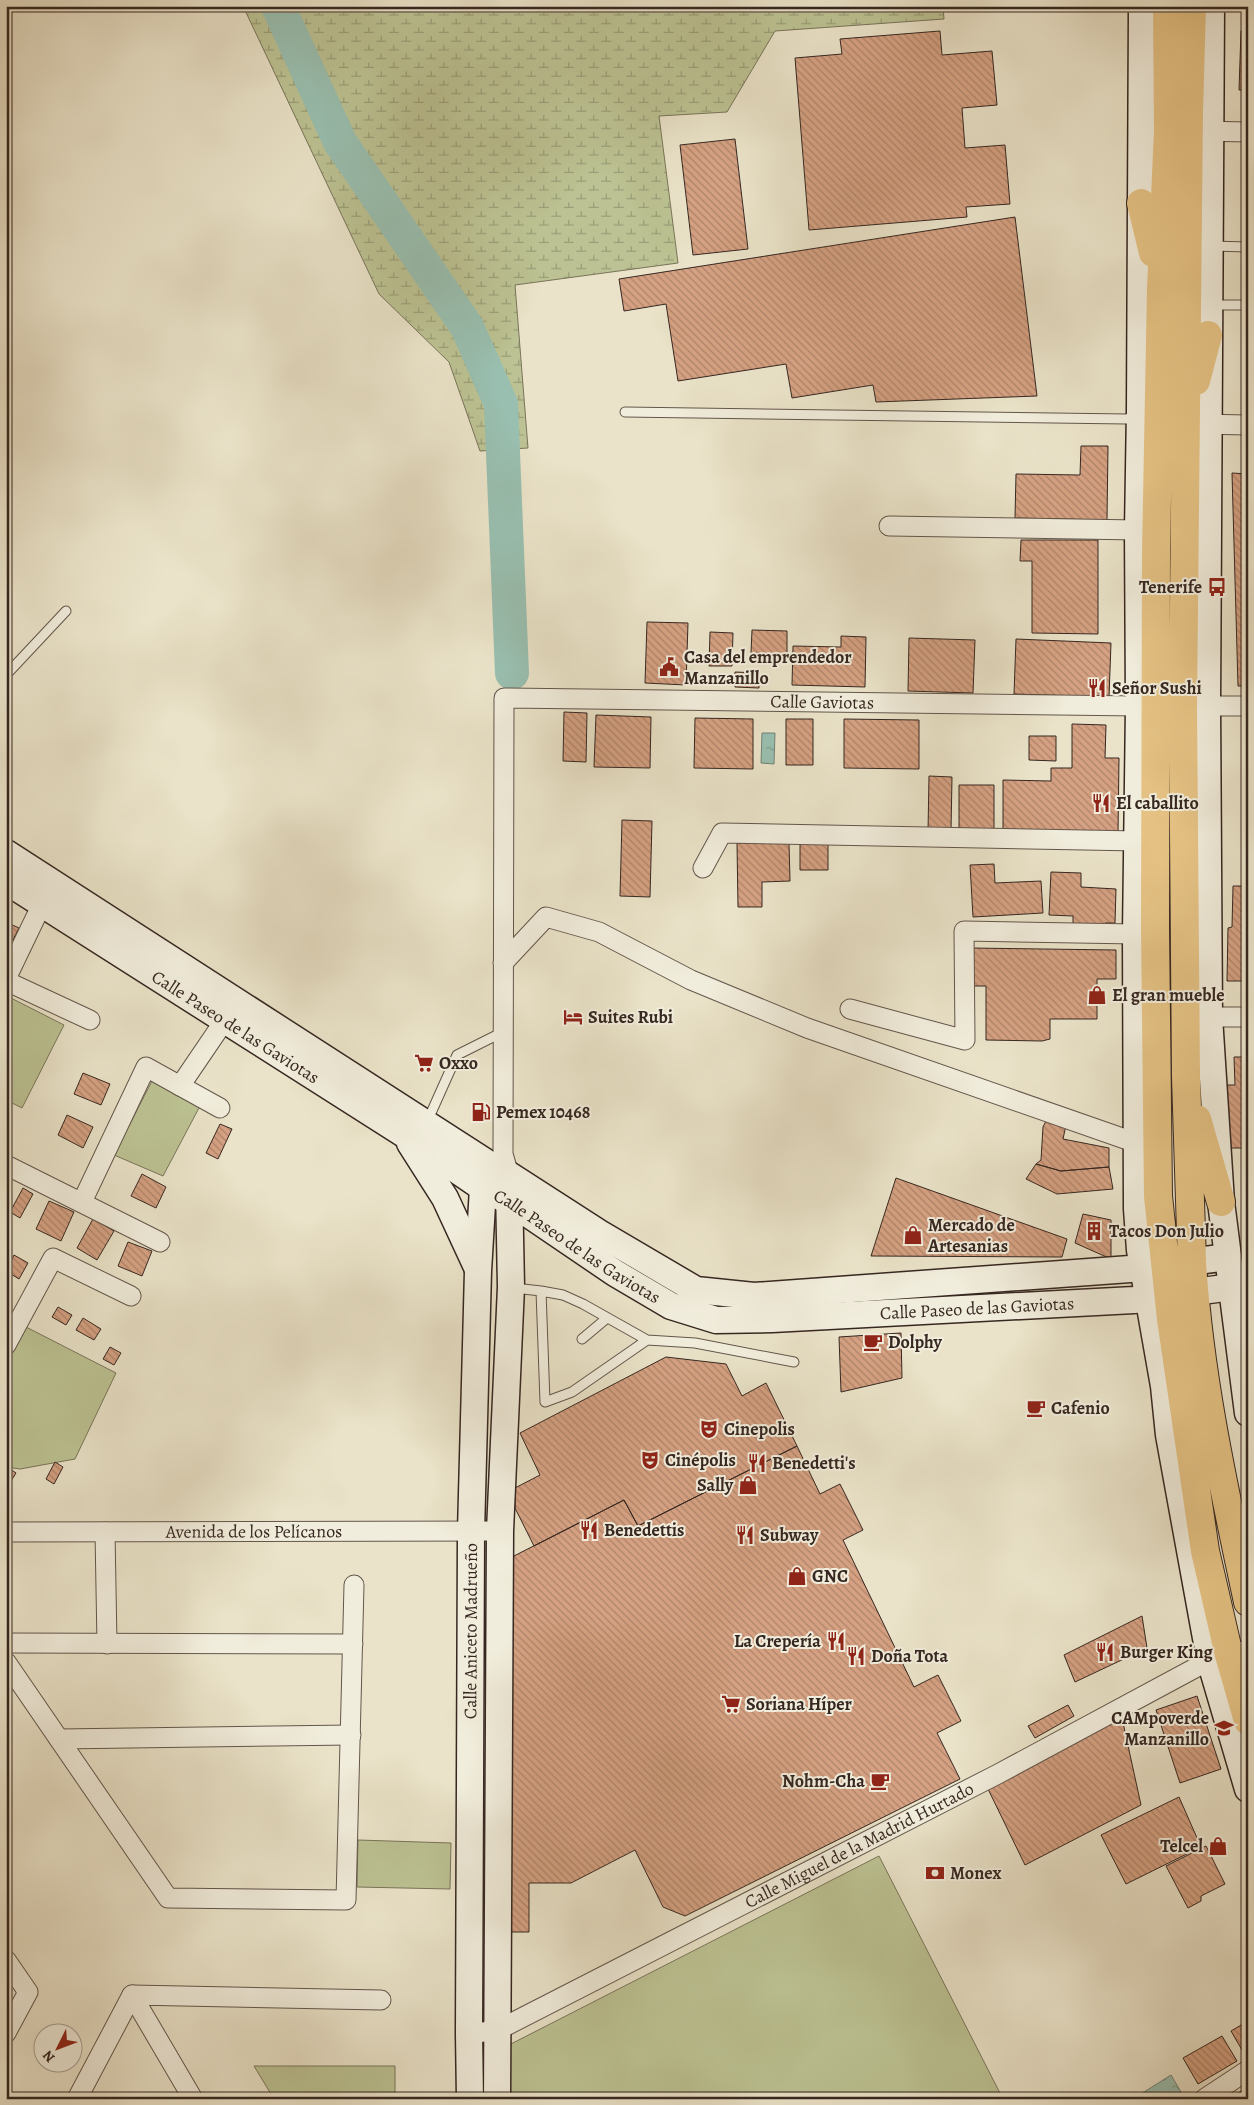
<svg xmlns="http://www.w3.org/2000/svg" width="1254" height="2105" font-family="Alegreya,serif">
<defs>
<pattern id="wetland-marsh" width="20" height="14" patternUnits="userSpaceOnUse" patternTransform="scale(1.25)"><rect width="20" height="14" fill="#bcc293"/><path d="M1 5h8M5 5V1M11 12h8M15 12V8" fill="none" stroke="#9a9e78"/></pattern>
<pattern id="water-ripples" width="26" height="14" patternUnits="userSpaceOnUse" patternTransform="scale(1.25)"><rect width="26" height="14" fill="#99bfb0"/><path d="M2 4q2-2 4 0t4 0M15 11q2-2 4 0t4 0" fill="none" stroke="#7e9b8f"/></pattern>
<pattern id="building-back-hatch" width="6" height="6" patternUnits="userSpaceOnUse" patternTransform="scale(1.25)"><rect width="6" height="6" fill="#d5a182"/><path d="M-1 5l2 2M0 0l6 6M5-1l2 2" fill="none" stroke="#ae836a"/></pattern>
</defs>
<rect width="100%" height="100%" fill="#eae3c9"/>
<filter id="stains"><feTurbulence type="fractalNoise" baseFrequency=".004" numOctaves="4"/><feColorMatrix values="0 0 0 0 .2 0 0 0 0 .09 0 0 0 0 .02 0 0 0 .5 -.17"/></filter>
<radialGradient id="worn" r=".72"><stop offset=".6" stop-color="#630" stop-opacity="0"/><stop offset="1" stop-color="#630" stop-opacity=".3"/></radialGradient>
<path fill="#bcc293" stroke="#79745a" d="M 11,998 L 64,1025 L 22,1108 L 6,1100 L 6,1008 Z
M 153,1079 L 200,1106 L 163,1176 L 114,1155 Z
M 26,1327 L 116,1373 L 75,1459 L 20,1469 L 6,1467 L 6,1365 Z
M 358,1840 L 451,1843 L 450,1889 L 357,1887 Z
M 879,1856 L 1003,2099 L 506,2099 L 507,2046 Z
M 254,2066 L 395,2066 L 395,2099 L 274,2099 Z"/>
<path fill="url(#wetland-marsh)" stroke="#79745a" d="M 243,6 L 943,6 L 944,19 L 775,31 L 727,112 L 659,116 L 678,263 L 515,285 L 528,448 L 480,451 L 449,362 L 379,294 Z"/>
<path fill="url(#water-ripples)" stroke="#718277" d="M 762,733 L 775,733 L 774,764 L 761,763 Z
M 1171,2075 L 1181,2092 L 1170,2099 L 1133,2099 Z"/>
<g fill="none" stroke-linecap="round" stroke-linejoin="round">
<path stroke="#99bfb0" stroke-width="34" d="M 278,6 L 340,142 L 467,327 L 501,404 L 512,673"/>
</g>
<path fill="url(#building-back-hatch)" stroke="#362721" d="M 940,31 L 942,55 L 992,51 L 997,105 L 962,108 L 965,148 L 1005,145 L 1010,204 L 966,207 L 967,217 L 809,230 L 795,58 L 842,54 L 840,39 Z
M 1241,31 L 1248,32 L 1248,90 L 1239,90 Z
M 735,139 L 748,249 L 693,255 L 680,145 Z
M 1015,217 L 1037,396 L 876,402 L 873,385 L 792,398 L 786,364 L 678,381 L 666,304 L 624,311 L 619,279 Z
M 1081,446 L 1108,446 L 1107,520 L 1015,518 L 1016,474 L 1080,475 Z
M 1232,473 L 1248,474 L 1248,686 L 1238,686 Z
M 1021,540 L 1098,540 L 1098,634 L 1032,633 L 1032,561 L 1020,561 Z
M 647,622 L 688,623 L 686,685 L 645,683 Z
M 752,630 L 787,631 L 787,654 L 751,653 Z
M 710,632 L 733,633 L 732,666 L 709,666 Z
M 841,636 L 866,637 L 865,687 L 792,685 L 793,646 L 841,647 Z
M 909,638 L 975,640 L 973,693 L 908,691 Z
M 1016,639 L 1111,643 L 1109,697 L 1014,694 Z
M 735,672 L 759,673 L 759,688 L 735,687 Z
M 564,712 L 587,713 L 586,762 L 563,761 Z
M 596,715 L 651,717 L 650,768 L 594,767 Z
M 695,718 L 753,719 L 753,769 L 694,768 Z
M 786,719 L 813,719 L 813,765 L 786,765 Z
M 844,719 L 919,720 L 919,769 L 844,768 Z
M 1072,724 L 1106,725 L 1105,758 L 1119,758 L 1118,834 L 1003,832 L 1003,780 L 1051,781 L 1051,768 L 1072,768 Z
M 1029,736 L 1056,736 L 1056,761 L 1029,760 Z
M 929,776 L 952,777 L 951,831 L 928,831 Z
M 959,785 L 994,785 L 994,830 L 959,830 Z
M 622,820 L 652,821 L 650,897 L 620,896 Z
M 800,840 L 828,840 L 828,870 L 800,870 Z
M 737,843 L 789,843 L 790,881 L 762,882 L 762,907 L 738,907 Z
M 994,864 L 995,883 L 1041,881 L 1043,913 L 973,917 L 970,865 Z
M 1051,872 L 1081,873 L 1081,887 L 1116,889 L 1115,923 L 1105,923 L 1105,931 L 1073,930 L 1073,916 L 1049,915 Z
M 1233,886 L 1248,886 L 1248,981 L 1227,981 L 1228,928 L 1232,927 Z
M 6,922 L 19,928 L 13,940 L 6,937 Z
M 970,948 L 1116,950 L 1116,979 L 1097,979 L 1097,1019 L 1050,1019 L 1050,1039 L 1042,1041 L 986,1040 L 986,986 L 969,986 Z
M 1234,1057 L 1248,1057 L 1248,1148 L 1228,1148 L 1226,1085 L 1235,1085 Z
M 83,1073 L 110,1084 L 101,1105 L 74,1094 Z
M 67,1115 L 93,1127 L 83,1148 L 58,1135 Z
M 1048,1117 L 1066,1125 L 1063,1139 L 1109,1148 L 1109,1167 L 1061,1171 L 1036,1164 L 1041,1160 L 1043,1127 Z
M 220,1124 L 232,1129 L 218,1159 L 206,1153 Z
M 1036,1164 L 1061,1171 L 1109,1167 L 1113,1189 L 1057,1194 L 1026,1179 Z
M 142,1174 L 166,1187 L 156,1208 L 131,1196 Z
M 896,1178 L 1067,1239 L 1062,1257 L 871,1256 Z
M 23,1188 L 33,1194 L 20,1218 L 10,1212 Z
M 49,1201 L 74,1212 L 61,1241 L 36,1229 Z
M 1083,1214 L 1111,1220 L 1111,1259 L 1075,1243 Z
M 93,1219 L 114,1231 L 97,1260 L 77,1248 Z
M 128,1242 L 152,1251 L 142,1276 L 118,1266 Z
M 14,1255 L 28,1263 L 19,1279 L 6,1271 Z
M 58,1307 L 72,1315 L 66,1325 L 52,1317 Z
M 83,1318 L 101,1329 L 94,1340 L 76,1330 Z
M 901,1333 L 902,1378 L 841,1392 L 839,1337 Z
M 110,1347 L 121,1353 L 114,1365 L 103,1359 Z
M 666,1357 L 726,1364 L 742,1396 L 766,1383 L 797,1446 L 638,1526 L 624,1500 L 534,1546 L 515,1508 L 515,1488 L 540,1475 L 520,1433 Z
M 797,1446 L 820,1494 L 840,1484 L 863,1530 L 843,1540 L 914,1687 L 938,1675 L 961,1721 L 937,1733 L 960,1779 L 685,1916 L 663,1907 L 635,1850 L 571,1883 L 529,1883 L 529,1932 L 505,1932 L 510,1558 L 624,1500 L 638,1526 Z
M 55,1462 L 63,1467 L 54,1484 L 46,1479 Z
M 7,1467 L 16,1473 L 8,1486 L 6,1485 Z
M 1142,1616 L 1147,1648 L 1075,1682 L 1064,1655 Z
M 1197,1696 L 1221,1769 L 1180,1783 L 1156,1710 Z
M 1068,1705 L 1074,1716 L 1035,1738 L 1028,1726 Z
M 1122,1718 L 1141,1805 L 1025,1865 L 988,1789 Z
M 1179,1797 L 1201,1847 L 1126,1884 L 1101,1835 Z
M 1206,1846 L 1225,1884 L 1201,1896 L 1201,1901 L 1188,1908 L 1166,1866 Z
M 1248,2021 L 1248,2055 L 1246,2057 L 1231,2031 Z
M 1222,2036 L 1237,2061 L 1198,2084 L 1183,2058 Z
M 1248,2087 L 1248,2099 L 1229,2099 Z"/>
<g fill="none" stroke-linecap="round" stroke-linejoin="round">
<g stroke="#63564b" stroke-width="11">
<path id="lane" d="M 1211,246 L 1248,247
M 1211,305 L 1248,305
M 625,412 L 1127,419 L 1135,415
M 6,675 L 66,611
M 427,1122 L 457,1055 L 503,1032
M 514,1288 L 541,1291
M 582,1339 L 607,1318
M 647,1340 L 572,1392 L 545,1402 L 541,1291 L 563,1295 L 583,1304 L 647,1340 L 695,1343 L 794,1362"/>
</g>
<g stroke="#63564b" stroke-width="21">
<g id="street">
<path d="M 1199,131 L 1248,132"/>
<path d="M 1196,424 L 1248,425"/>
<path d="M 889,526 L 1138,530"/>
<path d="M 1207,706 L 1248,706"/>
<path d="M 703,868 L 722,833 L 1138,841"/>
<path d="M 503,963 L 546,917 L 599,932 L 691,980 L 807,1028 L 1125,1139 L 1135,1139"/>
<path d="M 6,979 L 42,904"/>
<path d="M 6,981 L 90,1020"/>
<path d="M 850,1009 L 965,1040 L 964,931 L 1136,934"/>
<path d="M 1196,1017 L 1248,1017"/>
<path d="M 180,1086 L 231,1011"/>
<path d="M 6,1165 L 160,1242"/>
<path id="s1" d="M 509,1175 L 503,1154 L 504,698 L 1139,706"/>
<path d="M 82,1202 L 146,1067 L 220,1108"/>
<path d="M 6,1345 L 53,1258 L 131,1296"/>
<path id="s2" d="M 6,1532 L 500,1531"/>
<path d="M 105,1532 L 107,1644"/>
<path d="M 6,1643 L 353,1644"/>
<path d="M 6,1662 L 168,1898 L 346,1900 L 354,1585"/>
<path d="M 59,1739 L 351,1735"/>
<path d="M 6,1960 L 28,1992 L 6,2033"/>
<path id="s3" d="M 469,2034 L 498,2030 L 998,1774 L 1210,1660 L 1248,1650"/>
<path d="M 77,2099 L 132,1995"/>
<path d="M 193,2099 L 132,1995 L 381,2000"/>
<path d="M 1204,2099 L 1248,2070"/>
</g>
</g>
<g stroke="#362721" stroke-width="29">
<g id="secondary">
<path d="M 1142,6 L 1140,409 L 1138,530 L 1139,706 L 1136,934 L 1137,1209 L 1140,1250 L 1164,1386 L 1169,1435 L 1210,1660 L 1248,1789"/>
<path d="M 1211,6 L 1207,706 L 1209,1017 L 1221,1202 L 1248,1413"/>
<path d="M 6,853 L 490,1165 L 509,1175 L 599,1233 L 696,1290 L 754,1296 L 1144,1268 L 1228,1257"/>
<path id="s4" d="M 6,881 L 404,1134 L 483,1188 L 509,1201 L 615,1273 L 671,1306 L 716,1320 L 772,1319 L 1134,1300 L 1232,1287"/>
<path d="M 410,1143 L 445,1198 L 477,1267"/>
<path id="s5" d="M 470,2099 L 469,2034 L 471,1532 L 478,1271 L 483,1188 L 487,1173"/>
<path d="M 497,2099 L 500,1531 L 511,1287 L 509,1187"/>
</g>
</g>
<g stroke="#362721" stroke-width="30">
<path id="primary" d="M 1167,6 L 1168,130 L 1161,288 L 1156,552 L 1155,928 L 1158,1196 L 1171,1319 L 1205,1551 L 1229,1655 L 1248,1721
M 1192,6 L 1189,111 L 1183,707 L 1186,1077 L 1192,1262 C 1199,1377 1224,1489 1248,1602
M 1141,203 L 1153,253
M 1196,381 L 1208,335
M 1197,1119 L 1221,1202"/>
</g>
<use href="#lane" stroke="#f1eddc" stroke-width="9"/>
<use href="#street" stroke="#f1eddc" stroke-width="19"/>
<use href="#secondary" stroke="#f1eddc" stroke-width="26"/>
<use href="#primary" stroke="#e5c284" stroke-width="28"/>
</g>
<defs>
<g id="bus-bare" transform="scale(1.5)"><path d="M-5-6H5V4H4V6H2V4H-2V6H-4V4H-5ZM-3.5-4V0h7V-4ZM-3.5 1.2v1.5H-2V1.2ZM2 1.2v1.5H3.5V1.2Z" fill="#8f2418" stroke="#f1eddc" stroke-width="2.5" paint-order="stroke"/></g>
<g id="civic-bare" transform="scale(1.5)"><path d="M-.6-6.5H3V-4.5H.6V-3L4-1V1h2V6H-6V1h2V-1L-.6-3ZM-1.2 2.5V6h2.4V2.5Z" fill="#8f2418" stroke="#f1eddc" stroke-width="2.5" paint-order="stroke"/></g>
<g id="restaurant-bare" transform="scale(1.5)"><path d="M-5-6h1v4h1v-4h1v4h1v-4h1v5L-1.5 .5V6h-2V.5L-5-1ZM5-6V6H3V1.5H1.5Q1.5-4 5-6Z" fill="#8f2418" stroke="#f1eddc" stroke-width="2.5" paint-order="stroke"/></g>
<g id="shop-bare" transform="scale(1.5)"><path d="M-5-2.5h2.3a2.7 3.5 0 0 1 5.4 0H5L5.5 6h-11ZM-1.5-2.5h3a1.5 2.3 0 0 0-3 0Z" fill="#8f2418" stroke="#f1eddc" stroke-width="2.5" paint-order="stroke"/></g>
<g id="hotel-bare" transform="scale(1.5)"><path d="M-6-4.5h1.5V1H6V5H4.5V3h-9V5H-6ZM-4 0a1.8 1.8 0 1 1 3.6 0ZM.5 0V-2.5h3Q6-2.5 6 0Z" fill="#8f2418" stroke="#f1eddc" stroke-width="2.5" paint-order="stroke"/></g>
<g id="supermarket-bare" transform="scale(1.5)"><path d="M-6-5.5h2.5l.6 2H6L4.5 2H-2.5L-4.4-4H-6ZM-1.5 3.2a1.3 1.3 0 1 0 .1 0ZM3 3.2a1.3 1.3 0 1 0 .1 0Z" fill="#8f2418" stroke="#f1eddc" stroke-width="2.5" paint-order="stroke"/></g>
<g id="fuel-bare" transform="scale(1.5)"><path d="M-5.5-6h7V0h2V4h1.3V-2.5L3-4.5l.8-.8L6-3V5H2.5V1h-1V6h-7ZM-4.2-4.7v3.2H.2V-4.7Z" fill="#8f2418" stroke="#f1eddc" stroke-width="2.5" paint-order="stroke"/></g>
<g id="building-bare" transform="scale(1.5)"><path d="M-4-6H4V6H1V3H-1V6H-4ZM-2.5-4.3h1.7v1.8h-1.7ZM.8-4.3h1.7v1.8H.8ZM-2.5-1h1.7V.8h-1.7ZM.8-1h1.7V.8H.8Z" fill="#8f2418" stroke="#f1eddc" stroke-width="2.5" paint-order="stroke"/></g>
<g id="cafe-bare" transform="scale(1.5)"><path d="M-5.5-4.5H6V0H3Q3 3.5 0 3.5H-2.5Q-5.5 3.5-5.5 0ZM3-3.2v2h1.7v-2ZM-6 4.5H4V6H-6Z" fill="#8f2418" stroke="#f1eddc" stroke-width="2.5" paint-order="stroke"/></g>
<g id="theatre-bare" transform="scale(1.5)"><path d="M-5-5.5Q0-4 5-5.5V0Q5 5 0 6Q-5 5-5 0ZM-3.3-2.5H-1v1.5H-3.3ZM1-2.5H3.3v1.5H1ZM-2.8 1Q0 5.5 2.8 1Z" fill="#8f2418" stroke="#f1eddc" stroke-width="2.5" paint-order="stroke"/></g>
<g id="school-bare" transform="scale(1.5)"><path d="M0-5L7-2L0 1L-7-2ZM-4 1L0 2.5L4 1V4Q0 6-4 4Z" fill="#8f2418" stroke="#f1eddc" stroke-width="2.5" paint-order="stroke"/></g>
<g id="bank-bare" transform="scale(1.5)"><path d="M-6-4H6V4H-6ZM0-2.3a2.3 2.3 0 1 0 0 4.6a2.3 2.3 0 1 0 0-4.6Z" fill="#8f2418" stroke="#f1eddc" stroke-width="2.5" paint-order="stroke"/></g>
</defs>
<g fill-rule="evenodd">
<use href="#bus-bare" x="1217" y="587"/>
<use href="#civic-bare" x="669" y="667"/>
<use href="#restaurant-bare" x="1097" y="688"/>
<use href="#restaurant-bare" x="1101" y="803"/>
<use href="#shop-bare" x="1097" y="995"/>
<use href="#hotel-bare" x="573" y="1017"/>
<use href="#supermarket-bare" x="424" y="1063"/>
<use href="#fuel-bare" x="481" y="1112"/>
<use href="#building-bare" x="1094" y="1231"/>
<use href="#shop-bare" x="913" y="1235"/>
<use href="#cafe-bare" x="873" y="1342"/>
<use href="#cafe-bare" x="1036" y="1408"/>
<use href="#theatre-bare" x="709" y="1429"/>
<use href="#theatre-bare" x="650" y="1460"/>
<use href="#restaurant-bare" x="757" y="1463"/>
<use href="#shop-bare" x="748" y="1485"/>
<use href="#restaurant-bare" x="589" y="1530"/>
<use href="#restaurant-bare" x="745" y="1535"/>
<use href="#shop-bare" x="797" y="1576"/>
<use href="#restaurant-bare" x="836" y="1641"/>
<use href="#restaurant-bare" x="1105" y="1652"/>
<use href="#restaurant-bare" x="856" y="1656"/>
<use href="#supermarket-bare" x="731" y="1704"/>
<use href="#school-bare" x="1224" y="1728"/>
<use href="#cafe-bare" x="880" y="1781"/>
<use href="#shop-bare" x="1218" y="1846"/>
<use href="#bank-bare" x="935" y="1873"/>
</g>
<g text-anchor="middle" stroke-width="4" stroke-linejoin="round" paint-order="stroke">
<g font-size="18" font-weight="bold" fill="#362721" stroke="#f1eddc" text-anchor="start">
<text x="1202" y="593" text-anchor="end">Tenerife</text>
<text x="684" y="663">Casa del emprendedor<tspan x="684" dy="21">Manzanillo</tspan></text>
<text x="1112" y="694">Señor Sushi</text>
<text x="1116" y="809">El caballito</text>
<text x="1112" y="1001">El gran mueble</text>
<text x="588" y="1023">Suites Rubi</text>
<text x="439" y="1069">Oxxo</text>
<text x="496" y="1118">Pemex 10468</text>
<text x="928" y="1231">Mercado de<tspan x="928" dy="21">Artesanias</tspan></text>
<text x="1109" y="1237">Tacos Don Julio</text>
<text x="888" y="1348">Dolphy</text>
<text x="1051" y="1414">Cafenio</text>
<text x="724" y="1435">Cinepolis</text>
<text x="665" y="1466">Cinépolis</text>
<text x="772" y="1469">Benedetti's</text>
<text x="733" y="1491" text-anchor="end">Sally</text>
<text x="604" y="1536">Benedettis</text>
<text x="760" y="1541">Subway</text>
<text x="812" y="1582">GNC</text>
<text x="821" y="1647" text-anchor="end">La Crepería</text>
<text x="1120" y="1658">Burger King</text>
<text x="871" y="1662">Doña Tota</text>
<text x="746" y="1710">Soriana Híper</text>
<text x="1209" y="1724" text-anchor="end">CAMpoverde<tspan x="1209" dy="21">Manzanillo</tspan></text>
<text x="865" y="1787" text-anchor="end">Nohm-Cha</text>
<text x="1203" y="1852" text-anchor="end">Telcel</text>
<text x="950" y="1879">Monex</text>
</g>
<g font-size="18" fill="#362721" stroke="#f1eddc">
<text dy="6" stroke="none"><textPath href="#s1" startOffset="796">Calle Gaviotas</textPath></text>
<text dy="6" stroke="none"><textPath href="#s4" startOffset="272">Calle Paseo de las Gaviotas</textPath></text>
<text dy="6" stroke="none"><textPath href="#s4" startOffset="678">Calle Paseo de las Gaviotas</textPath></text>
<text dy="6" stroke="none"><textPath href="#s4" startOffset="1098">Calle Paseo de las Gaviotas</textPath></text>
<text dy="6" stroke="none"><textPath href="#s2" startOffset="248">Avenida de los Pelícanos</textPath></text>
<text dy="6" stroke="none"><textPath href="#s5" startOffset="468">Calle Aniceto Madrueño</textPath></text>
<text dy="6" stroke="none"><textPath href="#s3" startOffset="435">Calle Miguel de la Madrid Hurtado</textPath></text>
</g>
</g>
<rect width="1254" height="2105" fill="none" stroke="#eae3c9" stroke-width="25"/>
<rect x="8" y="8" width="1239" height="2090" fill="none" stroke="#362721" stroke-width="2.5"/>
<rect x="12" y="12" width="1229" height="2080" fill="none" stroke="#362721"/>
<g transform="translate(58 2048) rotate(228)"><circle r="24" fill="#f1eddc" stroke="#a69e91"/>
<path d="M0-4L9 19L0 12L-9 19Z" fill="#8f2418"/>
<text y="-8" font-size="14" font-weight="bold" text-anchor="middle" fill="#362721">N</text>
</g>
<rect width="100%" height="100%" filter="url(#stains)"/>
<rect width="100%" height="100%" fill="url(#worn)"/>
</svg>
